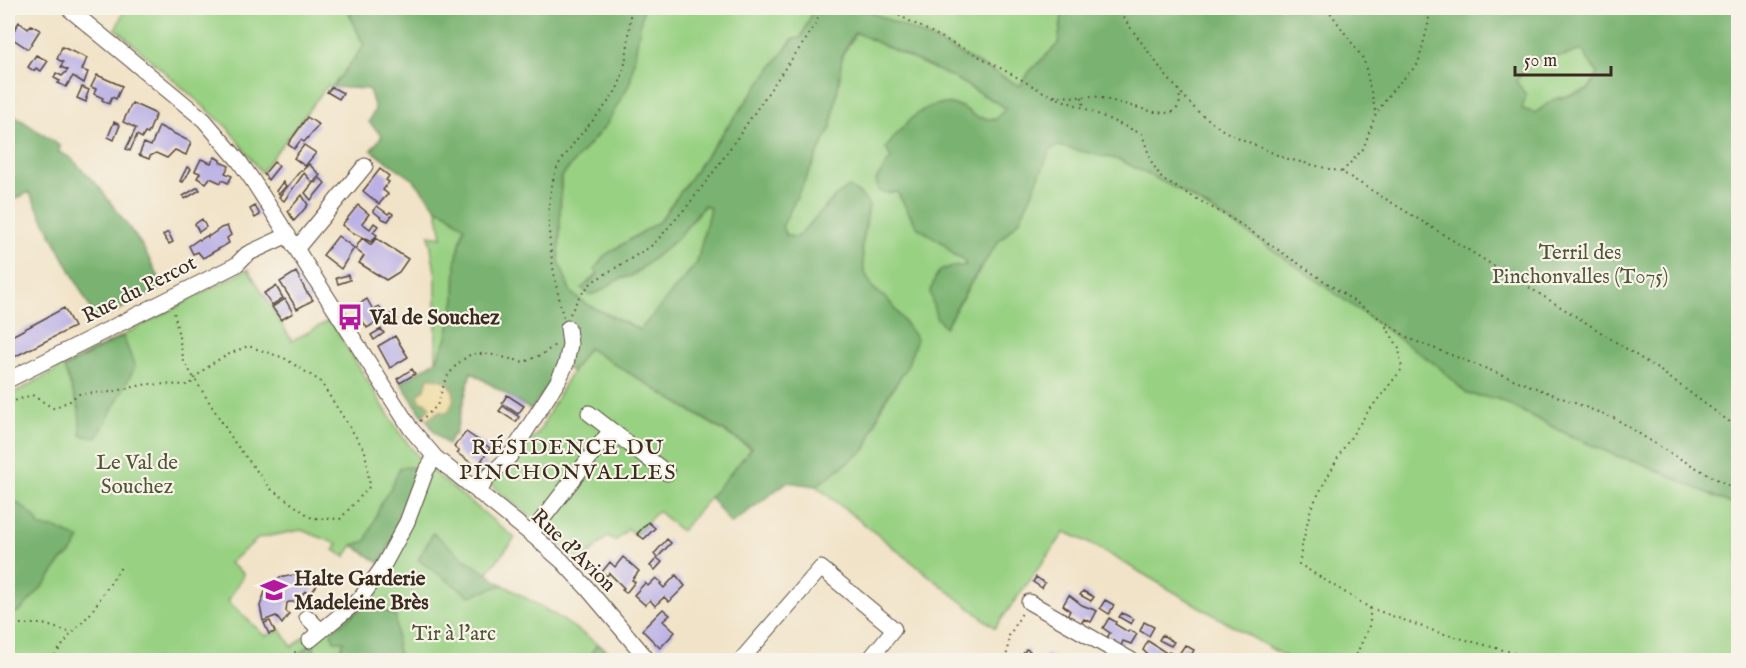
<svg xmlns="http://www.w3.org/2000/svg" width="1746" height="668" font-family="'IM FELL English',serif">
<rect width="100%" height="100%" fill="#f7f3e8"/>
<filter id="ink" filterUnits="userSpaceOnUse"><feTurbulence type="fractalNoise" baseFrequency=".0167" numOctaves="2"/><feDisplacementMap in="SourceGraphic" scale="12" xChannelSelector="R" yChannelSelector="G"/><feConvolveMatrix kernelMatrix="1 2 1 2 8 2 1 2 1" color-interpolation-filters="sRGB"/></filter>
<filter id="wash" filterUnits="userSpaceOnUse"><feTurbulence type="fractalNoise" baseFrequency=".008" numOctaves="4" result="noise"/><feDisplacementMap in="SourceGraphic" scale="24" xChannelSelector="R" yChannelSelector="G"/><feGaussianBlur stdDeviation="1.35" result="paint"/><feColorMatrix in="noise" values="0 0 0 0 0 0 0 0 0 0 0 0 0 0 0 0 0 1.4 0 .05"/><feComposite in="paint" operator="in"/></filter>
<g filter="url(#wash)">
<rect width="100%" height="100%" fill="#f1e3c8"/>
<path fill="#99d183" stroke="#6a7e50" stroke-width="1.5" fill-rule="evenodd" d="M 125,8 L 347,8 L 364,46 L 332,87 L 327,86 L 261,172 L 228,128 L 116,29 Z
M 643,8 L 814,8 L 801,38 L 793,39 L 708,153 L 660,221 L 604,256 L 598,274 L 588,282 L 599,292 L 615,281 L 633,275 L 678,238 L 705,205 L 710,208 L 697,263 L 640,330 L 586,304 L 571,293 L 559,261 L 560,222 L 561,177 L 606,125 L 630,83 Z
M 858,8 L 1062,8 L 1062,16 L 1058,44 L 1030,71 L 1020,86 L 940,43 Z
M 855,32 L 954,78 L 1006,108 L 996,120 C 990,118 983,119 977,117 C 972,115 967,109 962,107 C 928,94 903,124 887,148 L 891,158 L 887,193 L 897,192 L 917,227 L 943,243 L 954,255 L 962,258 L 966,265 L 945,327 L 972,281 L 998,242 L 1019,221 L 1050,150 L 1058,146 L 1120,160 L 1179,190 L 1239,227 L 1295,265 L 1411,347 L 1439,367 L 1467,394 L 1495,398 L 1573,437 L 1617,456 L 1639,462 L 1738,507 L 1738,660 L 1291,660 L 1090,543 L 1065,532 L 995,628 L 816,486 L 866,449 L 883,403 L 906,369 L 889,301 L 873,288 L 864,271 L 862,246 L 869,206 L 849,188 L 836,196 L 797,237 L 787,236 L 781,228 L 831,127 L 840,76 L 842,55 L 852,40 Z
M 1582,50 L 1598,74 L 1588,90 L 1553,100 L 1535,113 L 1522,109 L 1516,81 L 1524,71 L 1536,59 L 1563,56 Z
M 437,209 L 447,213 L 464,227 L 456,261 L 455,299 L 447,338 L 436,361 L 436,278 L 429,235 L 442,237 Z
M 248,269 L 292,341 L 330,320 L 399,432 L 419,458 L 437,475 L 515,538 L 487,573 L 493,579 L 555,615 L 607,650 L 616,660 L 8,660 L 8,396 ZM 301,530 L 338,544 L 334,550 L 345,557 L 353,545 L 389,570 L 366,604 L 355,612 L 306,635 L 292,647 L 281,630 L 265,636 L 228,601 L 244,574 L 229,563 L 259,538 Z
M 588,347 L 752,449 L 681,531 L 658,511 L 635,535 L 628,529 L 615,541 L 608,536 L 579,564 L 537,522 L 491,485 L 492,481 L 539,432 L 565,383 Z"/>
<path fill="#7ab371" stroke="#5a6e48" stroke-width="1.5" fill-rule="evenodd" d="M 347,8 L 643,8 L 630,83 L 606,125 L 561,177 L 560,222 L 559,261 L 571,293 L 586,304 L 640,330 L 697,263 L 710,208 L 704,205 L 678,238 L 633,275 L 615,281 L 599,292 L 589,295 L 582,288 L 598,274 L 595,269 L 604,256 L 660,221 L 708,153 L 793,39 L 801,38 L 814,8 L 858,8 L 869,11 L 940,43 L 1020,86 L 1030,71 L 1058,44 L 1062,16 L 1062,8 L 1738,8 L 1738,507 L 1639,462 L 1617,456 L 1573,437 L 1498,399 L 1467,394 L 1439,367 L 1411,347 L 1295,265 L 1239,227 L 1179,190 L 1120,160 L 1058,146 L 1050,150 L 1034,189 L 1019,221 L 998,242 L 972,281 L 945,327 L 936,317 L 930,292 L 936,276 L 942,269 L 966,265 L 962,258 L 954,255 L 943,243 L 917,227 L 897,192 L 887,193 L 878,191 L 876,180 L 891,158 L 886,148 C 904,124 927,94 961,107 C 967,109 971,115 977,117 C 983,119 989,118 995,120 L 1006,108 L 954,78 L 855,32 L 842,55 L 840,76 L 831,127 L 782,227 L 787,236 L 797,237 L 836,196 L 849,187 L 860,194 L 869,205 L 862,246 L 864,271 L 873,288 L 889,301 L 917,339 L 906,369 L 883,403 L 866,449 L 816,486 L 787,482 L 731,524 L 710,497 L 752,448 L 588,348 L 572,372 L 563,365 L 531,410 L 471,372 L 455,435 L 452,435 L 448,445 L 434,432 L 427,420 L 439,411 L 428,378 C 425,389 423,398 430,408 L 423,416 L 401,383 L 436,361 L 447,338 L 455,299 L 456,261 L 464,227 L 447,213 L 437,209 L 414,180 L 371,150 L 382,136 L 369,122 L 375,109 L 369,89 L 332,87 L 364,46 ZM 1582,50 L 1598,74 L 1588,90 L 1553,100 L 1535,113 L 1522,109 L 1526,95 L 1516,81 L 1524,71 L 1536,59 L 1563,56 Z
M 8,111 L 60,146 L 59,152 L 71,158 L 99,187 L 141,244 L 164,287 L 97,321 L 29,192 L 8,203 Z
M 123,336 L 135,367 L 97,438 L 81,435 L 79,409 L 64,368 Z
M 400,467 L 421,468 L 403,520 L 380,563 L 353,545 L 366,541 L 382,501 L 392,486 Z
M 8,495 L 34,516 L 40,527 L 56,528 L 80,539 L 71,554 L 62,560 L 46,583 L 21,610 L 8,617 Z
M 433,533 L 465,559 L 503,585 L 470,596 L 418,560 Z
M 366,604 L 373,605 L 396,616 L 397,648 L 401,660 L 347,660 L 340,652 L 344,641 L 334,641 L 331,633 Z
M 597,644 L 607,651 L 616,660 L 587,660 Z
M 311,645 L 315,648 L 308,660 L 291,660 Z"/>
<path fill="#eeda9e" stroke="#94825e" stroke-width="1.5" d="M 428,378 C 452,377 461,393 447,413 L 439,411 L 427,420 L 423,416 L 430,408 L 426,402 L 421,402 L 418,395 L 425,389 Z"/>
<g id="blocks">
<path fill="#bbb1e5" d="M 19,22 L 28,29 L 31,25 L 40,30 L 28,49 L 10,37 Z
M 62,47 L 87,58 L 82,70 L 88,72 L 84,83 L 73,76 L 66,87 L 58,83 L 60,81 L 54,78 L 56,73 L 62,76 L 68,70 L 61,67 L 63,62 L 57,59 Z
M 36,55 L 48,61 L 41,71 L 36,68 L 34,71 L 28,67 Z
M 97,75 L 122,86 L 116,99 L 112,97 L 109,104 L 102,100 L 103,98 L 94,94 L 96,89 L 91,87 Z
M 82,87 L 89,90 L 86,98 L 87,98 L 86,102 L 77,98 Z
M 332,87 L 343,93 L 339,99 L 327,92 Z
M 132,103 L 156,114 L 148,134 L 145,133 L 142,138 L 137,135 L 130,151 L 126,149 L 136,128 L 123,122 Z
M 307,117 L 319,125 L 304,142 L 301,140 L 294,149 L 288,144 Z
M 114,122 L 120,125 L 114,140 L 108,137 Z
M 159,126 L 191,142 L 186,155 L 175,150 L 167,158 L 156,153 L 150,156 L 149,159 L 139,155 L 144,143 L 151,146 Z
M 304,145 L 316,153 L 305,166 L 294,158 Z
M 215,157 L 220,160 L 220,162 L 229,166 L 225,173 L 232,176 L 228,183 L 222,180 L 221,183 L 210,178 L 206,183 L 197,178 L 200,173 L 195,171 L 201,159 L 211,163 Z
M 274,162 L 279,166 L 268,180 L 264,174 Z
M 309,164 L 320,175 L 314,182 L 316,183 L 320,178 L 325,183 L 311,200 L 305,193 L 313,183 L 304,173 L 284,201 L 279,197 L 301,170 L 302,171 Z
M 187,167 L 191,169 L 183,182 L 180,181 Z
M 380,169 L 389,176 L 386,180 L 389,182 L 383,190 L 388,194 L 379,204 L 363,191 Z
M 283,182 L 286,186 L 279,194 L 276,191 Z
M 198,187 L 200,190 L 185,199 L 183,196 Z
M 302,195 L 308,205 L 294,221 L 288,211 Z
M 358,205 L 369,214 L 362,223 L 370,229 L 374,223 L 378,226 L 373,232 L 377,235 L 371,242 L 354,233 L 354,234 L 342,225 Z
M 255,206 L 260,215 L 255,218 L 250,209 Z
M 377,206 L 388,214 L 390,212 L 393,214 L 388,221 L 383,219 L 373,211 Z
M 202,219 L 206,227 L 199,232 L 195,224 Z
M 227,226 L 231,235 L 227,238 L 229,243 L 203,258 L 198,252 L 193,254 L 189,246 L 199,239 L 200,240 L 208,235 L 208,237 L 221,228 Z
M 168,232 L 173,242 L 169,244 L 163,235 Z
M 338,236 L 354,248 L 341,269 L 323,255 Z
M 362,238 L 371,245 L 376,238 L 408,259 L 399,272 L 386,280 L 359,263 L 364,256 L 355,249 Z
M 296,272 L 307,293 L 308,293 L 313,300 L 297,309 L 280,282 Z
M 348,275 L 350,280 L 338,284 L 336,278 Z
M 276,286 L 283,298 L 272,305 L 264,293 Z
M 285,299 L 293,313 L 281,320 L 272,307 Z
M 367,299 L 373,310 L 379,306 L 385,317 L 367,328 L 354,307 Z
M 64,308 L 74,327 L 8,360 L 8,338 Z
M 393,312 L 398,319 L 384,327 L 381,322 Z
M 381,329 L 384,333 L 374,340 L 371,335 Z
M 395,336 L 408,357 L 390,368 L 378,346 Z
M 412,369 L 415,374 L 400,383 L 397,379 Z
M 507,395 L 524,406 L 518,414 L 502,403 Z
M 503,406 L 519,417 L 516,422 L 499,411 Z
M 466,432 L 490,448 L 477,467 L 457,453 L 459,451 L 455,448 L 454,446 L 457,442 L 459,441 Z
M 483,461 L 488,464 L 483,470 L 479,467 Z
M 648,522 L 655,528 L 644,539 L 637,534 Z
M 667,539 L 671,543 L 657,558 L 654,554 Z
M 623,557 L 639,571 L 632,580 L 635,582 L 626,593 L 622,590 L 624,588 L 609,573 L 607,576 L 602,572 L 610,562 L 615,567 Z
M 657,558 L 662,562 L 655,570 L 650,566 Z
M 294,575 L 303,577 L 317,585 L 310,595 L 305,591 L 297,602 L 289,602 L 287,603 L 286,611 L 289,614 L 282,624 L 276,616 L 263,621 L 260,606 L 266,589 L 271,583 L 279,578 Z
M 676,575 L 685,586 L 669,602 L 664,597 L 655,606 L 650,600 L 645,605 L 634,595 L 645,583 L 648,586 L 656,578 L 662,583 L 660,584 L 664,588 Z
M 1036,577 L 1045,583 L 1042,588 L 1033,582 Z
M 1083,591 L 1094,597 L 1091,601 L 1080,595 Z
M 1069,595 L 1082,605 L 1097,611 L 1091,622 L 1084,619 L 1081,624 L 1067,616 L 1070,611 L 1063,605 Z
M 1105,600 L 1114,605 L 1109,614 L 1100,608 Z
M 663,609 L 670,615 L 663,621 L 675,632 L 660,648 L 642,630 Z
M 1122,613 L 1134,619 L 1131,624 L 1119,617 Z
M 1109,618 L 1116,622 L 1115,624 L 1128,632 L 1129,630 L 1137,634 L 1131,644 L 1123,641 L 1121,646 L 1107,638 L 1110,633 L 1103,628 Z
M 270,621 L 275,632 L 269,634 L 264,623 Z
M 1144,622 L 1154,627 L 1149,636 L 1140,631 Z
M 1162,635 L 1174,642 L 1171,646 L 1159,640 Z
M 1148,641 L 1168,654 L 1169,652 L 1177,656 L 1174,660 L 1147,660 L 1149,656 L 1143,650 Z
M 1185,645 L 1194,650 L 1189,659 L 1179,654 Z
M 1026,649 L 1030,651 L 1024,660 L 1020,659 Z
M 1046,653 L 1053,657 L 1058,660 L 1050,660 L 1044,657 Z"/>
</g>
</g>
<g filter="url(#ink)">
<use href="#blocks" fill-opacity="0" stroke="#564638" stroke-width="1.5"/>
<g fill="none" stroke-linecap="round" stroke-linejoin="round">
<g stroke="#564638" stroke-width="17">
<path id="minor" d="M 68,8 L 204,120 L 239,161 L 253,181 L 411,429 L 435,457 L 537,539 L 562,561 L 587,588 L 648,660
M 297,248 L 365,166
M 8,380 L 236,265 L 247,254 L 288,235
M 589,413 L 611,430
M 479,493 L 486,479 L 510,456 L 558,381 L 566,364 L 570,344 L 568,328
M 531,534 L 611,430 L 667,473
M 1029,602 L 1131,660
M 307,617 L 321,631
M 310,640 L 360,599 L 382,568 L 407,522 L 426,471 L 435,457
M 741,660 L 821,568 L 894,629 L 869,660"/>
</g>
<path stroke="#564638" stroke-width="2" stroke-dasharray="1.5 4.5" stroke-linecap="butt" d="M 876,8 L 898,15 L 982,58 L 1051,96 L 1084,108 L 1142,134 L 1151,161 L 1162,179 L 1237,222 L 1410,339 L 1616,419 L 1668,452 L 1738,491
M 1116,8 L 1167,77 L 1196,110 L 1224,131 L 1284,158 L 1342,172 L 1585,322 L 1662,372 L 1738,428
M 1327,8 L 1364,60 L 1376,114
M 1054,96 L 1082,97 L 1094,96 L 1154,112 L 1171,113 C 1180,108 1181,102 1179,93
M 1082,97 L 1084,108
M 1342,172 L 1363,149 L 1376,114 L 1394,88 L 1418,64 L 1428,25 L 1430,8
M 570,314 L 579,297 L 592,282 L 650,247 L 660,237 L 689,204 L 718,166 L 783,71 L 807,38 L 824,8
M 563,317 C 553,273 540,211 557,168 C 559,163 563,158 567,153 C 581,131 601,114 615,92 C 626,75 631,28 630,8
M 8,409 L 11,402 L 32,395 L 53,408 L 70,401 L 78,394 L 111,392 L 147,384 L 190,385 C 203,365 226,355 248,346 L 284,358 L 320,381 L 365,451 L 370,486 L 340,519 L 312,518 L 271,489 L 235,443 L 184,362 L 174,312
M 420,421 L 437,406 L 446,378 L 457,364 L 471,354 L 489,354 L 524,362 L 543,354 L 556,344
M 1370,608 L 1437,632 L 1518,654 L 1549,660
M 8,624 L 43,624 L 72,633
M 51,660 L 72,633 L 90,614 L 121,567
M 285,660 L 299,649
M 428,660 L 432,656
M 1006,660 L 1009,636 L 1022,613
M 1354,660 L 1370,624 L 1370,608 L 1299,564 L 1302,545 L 1311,508 L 1341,452 L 1367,413 L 1402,369 L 1399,348 L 1383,322"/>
<use href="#minor" stroke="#fff" stroke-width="15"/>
</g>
</g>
<defs>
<g id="bus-bare" transform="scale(2.07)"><path d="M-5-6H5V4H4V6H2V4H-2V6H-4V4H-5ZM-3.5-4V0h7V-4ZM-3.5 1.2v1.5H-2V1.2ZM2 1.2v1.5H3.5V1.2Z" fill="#b5179e" stroke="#f7f3e8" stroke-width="2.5" paint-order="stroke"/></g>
<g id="school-bare" transform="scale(2.07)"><path d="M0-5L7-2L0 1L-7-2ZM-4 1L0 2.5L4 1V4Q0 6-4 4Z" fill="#b5179e" stroke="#f7f3e8" stroke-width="2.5" paint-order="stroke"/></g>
</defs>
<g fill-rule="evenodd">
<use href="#bus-bare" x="350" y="317"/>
<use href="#school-bare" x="274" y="590"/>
</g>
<g text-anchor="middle" stroke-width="4.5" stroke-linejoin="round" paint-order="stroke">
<g font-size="21" fill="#525437" stroke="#f7f3e8">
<text x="1580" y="259">Terril des<tspan x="1580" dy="24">Pinchonvalles (T075)</tspan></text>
<text x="137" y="469">Le Val de<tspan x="137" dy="24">Souchez</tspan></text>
<text x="454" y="640">Tir à l'arc</text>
</g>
<g font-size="21" fill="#3b2a1e" stroke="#f7f3e8">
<text transform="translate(139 289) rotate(-27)" y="7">Rue du Percot</text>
<text transform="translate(574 550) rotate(44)" y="7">Rue d'Avion</text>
</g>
<g font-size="21" font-weight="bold" fill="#3b2a1e" stroke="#f7f3e8" text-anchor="start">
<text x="370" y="324">Val de Souchez</text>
<text x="294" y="585">Halte Garderie<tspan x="294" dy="24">Madeleine Brès</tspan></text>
</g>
<g font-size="22" letter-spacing="1.5" fill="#3b2a1e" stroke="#f7f3e8">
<text x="568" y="454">RÉSIDENCE DU<tspan x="568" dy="25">PINCHONVALLES</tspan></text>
</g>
</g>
<rect width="1746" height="668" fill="none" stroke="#f7f3e8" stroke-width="30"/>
<path d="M1515 66v9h96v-9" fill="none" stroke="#3b2a1e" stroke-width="3"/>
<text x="1524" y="66" font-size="18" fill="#3b2a1e" stroke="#f7f3e8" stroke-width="4.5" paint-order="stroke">50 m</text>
</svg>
